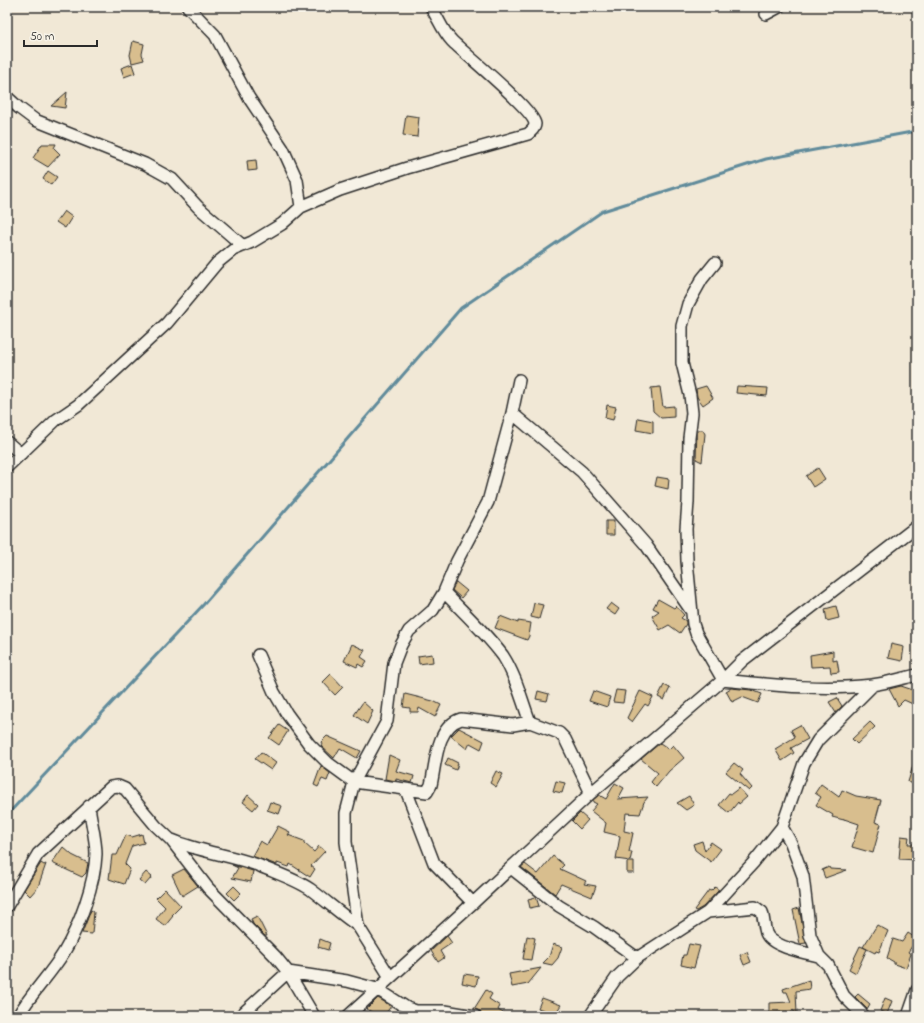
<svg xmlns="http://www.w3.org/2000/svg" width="924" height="1023" font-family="'Indie Flower',sans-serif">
<rect width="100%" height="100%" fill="#f1e8d6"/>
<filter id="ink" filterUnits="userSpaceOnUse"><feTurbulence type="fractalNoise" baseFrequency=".025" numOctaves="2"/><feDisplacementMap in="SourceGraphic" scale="8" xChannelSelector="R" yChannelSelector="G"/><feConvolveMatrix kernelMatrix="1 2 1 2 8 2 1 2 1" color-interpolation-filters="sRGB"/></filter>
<g filter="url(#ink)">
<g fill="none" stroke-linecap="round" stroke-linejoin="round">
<path stroke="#618b9b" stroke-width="3" d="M 7,815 L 204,604 L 461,308 L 603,211 L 766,159 L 917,131"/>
</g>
<path fill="#d8be8e" stroke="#2b2b2b" d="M 133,41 L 144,44 L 142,54 L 144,60 L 132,63 L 130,55 Z
M 132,64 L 135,73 L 124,77 L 121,68 Z
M 67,92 L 65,108 L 51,106 Z
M 406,115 L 419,117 L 417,137 L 403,135 Z
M 42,144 L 56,144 L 54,148 L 60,154 L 48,167 L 33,158 Z
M 256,160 L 257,170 L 248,171 L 247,161 Z
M 48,171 L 57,177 L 51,185 L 43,179 Z
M 64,211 L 72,217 L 65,228 L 56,222 Z
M 706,386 L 713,398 L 703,405 L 697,397 L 696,389 Z
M 737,386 L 768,388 L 767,396 L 736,393 Z
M 660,387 L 663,407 L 674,406 L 674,417 L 661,418 L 653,411 L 651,388 Z
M 607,405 L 616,407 L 613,420 L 605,418 Z
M 638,418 L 653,421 L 653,433 L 636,430 Z
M 697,430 L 703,430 L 705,434 L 702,462 L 696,459 Z
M 818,468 L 825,479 L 813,487 L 806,476 Z
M 657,477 L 669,479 L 668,489 L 655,486 Z
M 606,521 L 614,521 L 614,535 L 606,535 Z
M 456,582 L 467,591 L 461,598 L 452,590 Z
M 658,599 L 674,608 L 676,606 L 684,615 L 681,618 L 686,621 L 686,624 L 680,633 L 669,625 L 660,630 L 652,616 L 659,611 L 653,608 Z
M 534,603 L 543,605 L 539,619 L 531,617 Z
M 611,603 L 619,609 L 615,615 L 606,609 Z
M 836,606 L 839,618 L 827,621 L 825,609 Z
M 500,616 L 518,623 L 518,621 L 531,623 L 529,636 L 527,640 L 495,628 Z
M 352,644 L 365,650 L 361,657 L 367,661 L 363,667 L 358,664 L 357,667 L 344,661 Z
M 891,644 L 904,647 L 902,661 L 888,658 Z
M 833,651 L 833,661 L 837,660 L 839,672 L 831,673 L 830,666 L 811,667 L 810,655 Z
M 432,654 L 433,662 L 419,664 L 418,656 Z
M 331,674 L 343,687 L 335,695 L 323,682 Z
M 664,685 L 670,688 L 664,700 L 658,697 Z
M 901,686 L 913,690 L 913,693 L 917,695 L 917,706 L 904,700 L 898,706 L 889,689 Z
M 731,688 L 751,690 L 762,694 L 758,703 L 742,697 L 732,702 L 726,691 Z
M 616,690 L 625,691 L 623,703 L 613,702 Z
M 538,691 L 549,694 L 547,701 L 536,699 Z
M 593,691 L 610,697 L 607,707 L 589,701 Z
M 640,691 L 653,697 L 648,706 L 645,704 L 632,722 L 627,718 Z
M 405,694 L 433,701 L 441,705 L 435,717 L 419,708 L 418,712 L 410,712 L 410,708 L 403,707 Z
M 837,698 L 842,706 L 836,713 L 829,702 Z
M 363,702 L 373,711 L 367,724 L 354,715 Z
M 870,722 L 875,727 L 857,744 L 852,739 Z
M 279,725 L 288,731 L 279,745 L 269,738 Z
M 800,725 L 808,739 L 791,748 L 794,753 L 782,761 L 775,749 L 795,737 L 791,730 Z
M 459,728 L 484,741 L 481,749 L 470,743 L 467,749 L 451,736 Z
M 327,736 L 343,743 L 361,751 L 357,758 L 340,748 L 334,758 L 321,746 L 322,744 L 321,742 Z
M 660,743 L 669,749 L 673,745 L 684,758 L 669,771 L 656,787 L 651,782 L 658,773 L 641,759 Z
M 261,752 L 276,763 L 271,770 L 255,759 Z
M 389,755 L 400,760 L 396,771 L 414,776 L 412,783 L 396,779 L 396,781 L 385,779 Z
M 448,758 L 458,763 L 456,770 L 445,765 Z
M 915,759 L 917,759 L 917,785 L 908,782 Z
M 734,763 L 743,770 L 740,774 L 752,788 L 749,791 L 726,772 Z
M 321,766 L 330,773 L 327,781 L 322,779 L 318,787 L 314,785 Z
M 496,771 L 503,774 L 496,787 L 490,783 Z
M 556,781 L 565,783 L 562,793 L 553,791 Z
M 615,783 L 624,788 L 618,799 L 648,797 L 644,802 L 640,814 L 626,813 L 624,831 L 633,833 L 629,852 L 632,852 L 630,861 L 616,859 L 620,836 L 604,832 L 606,823 L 591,811 L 597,804 L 593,802 L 593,800 L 599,795 L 606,799 Z
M 821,784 L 839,797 L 842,790 L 856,796 L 881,800 L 875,822 L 881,824 L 873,853 L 852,847 L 859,824 L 844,819 L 844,820 L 832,817 L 833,815 L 816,805 L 821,797 L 815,793 Z
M 739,788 L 747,797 L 739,804 L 738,802 L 729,813 L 719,805 L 729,793 L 731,794 Z
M 248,795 L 258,804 L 253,810 L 243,802 Z
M 689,796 L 694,805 L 686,810 L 677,803 Z
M 270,802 L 282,806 L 279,814 L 267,810 Z
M 580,813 L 588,820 L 580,829 L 572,821 Z
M 278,826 L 290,832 L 288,835 L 304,841 L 304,843 L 314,852 L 319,846 L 325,851 L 311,866 L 315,869 L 310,877 L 290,864 L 289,867 L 277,863 L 277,865 L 252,856 L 260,841 L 267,845 Z
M 142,834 L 144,843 L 132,846 L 125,864 L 130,869 L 124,884 L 109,879 L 112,855 L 117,855 L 126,835 L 132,837 Z
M 901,836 L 909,837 L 908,844 L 917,844 L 917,860 L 899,859 Z
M 702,841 L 705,851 L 711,842 L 721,849 L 711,862 L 695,850 L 693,844 Z
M 63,847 L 72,855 L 88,863 L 86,873 L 82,877 L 52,863 Z
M 553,856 L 564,865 L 560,869 L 586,881 L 584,884 L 596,886 L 592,897 L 561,884 L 555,894 L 521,867 L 525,864 L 538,874 Z
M 627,862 L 634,862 L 634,873 L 627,873 Z
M 41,863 L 44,865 L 46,864 L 38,887 L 30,896 L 24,890 Z
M 232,865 L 253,871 L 251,882 L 232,878 L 238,868 Z
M 829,867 L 830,869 L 847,870 L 825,878 L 822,870 Z
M 184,869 L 198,886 L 182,896 L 172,875 Z
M 146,872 L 152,877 L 145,885 L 139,880 Z
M 234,886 L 241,893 L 234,900 L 227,893 Z
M 715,887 L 719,890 L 703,907 L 696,911 L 694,910 L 709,890 L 711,891 Z
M 165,889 L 181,906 L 172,915 L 173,916 L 165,926 L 156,919 L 165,907 L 156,898 Z
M 536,897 L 539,906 L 530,908 L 528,899 Z
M 799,908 L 806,943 L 800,944 L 793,910 Z
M 91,910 L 94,912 L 92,934 L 82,933 Z
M 257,916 L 267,936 L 265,936 L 253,924 L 251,919 Z
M 877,925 L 888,931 L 879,952 L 876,951 L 875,953 L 863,947 Z
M 908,933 L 917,939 L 908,952 L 911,954 L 906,968 L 894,964 L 894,962 L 887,958 L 893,939 L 902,942 Z
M 447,936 L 452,943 L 440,951 L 444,958 L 438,962 L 431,951 Z
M 527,936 L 535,938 L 531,960 L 523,959 Z
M 320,939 L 330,943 L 328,950 L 318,947 Z
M 553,944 L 562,947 L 558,958 L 552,965 L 543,963 L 549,957 Z
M 689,944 L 700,946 L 694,968 L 681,965 L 683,955 L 686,955 Z
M 860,946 L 867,949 L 856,973 L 849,969 Z
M 747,952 L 751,962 L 744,965 L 740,955 Z
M 541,968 L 528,984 L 512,987 L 509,974 Z
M 464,974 L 478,976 L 476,986 L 462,983 Z
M 809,980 L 810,989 L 796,991 L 797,1014 L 795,1014 L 794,1011 L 769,1013 L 769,1003 L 791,1002 L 787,992 L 784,992 L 783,989 Z
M 486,990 L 492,994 L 489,999 L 500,1006 L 498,1010 L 509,1016 L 482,1016 L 480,1011 L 474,1009 Z
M 858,994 L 870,1004 L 867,1009 L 855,997 Z
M 378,998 L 391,1006 L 384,1016 L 378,1016 L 367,1009 Z
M 542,998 L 561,1005 L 555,1014 L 538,1008 Z
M 885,998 L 892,1001 L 887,1014 L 880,1011 Z"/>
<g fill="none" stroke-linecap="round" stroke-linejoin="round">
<g stroke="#2b2b2b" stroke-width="14">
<path id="street" d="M 188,7 L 215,35 L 249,98 L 283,149 L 297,180 L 301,207
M 766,14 L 779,7
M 7,97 L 19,108 L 35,120 L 145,164 L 172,179 L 198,207 L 243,246
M 715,263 L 702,279 L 688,304 L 682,326 L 682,363 L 690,395 L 692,413 L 689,438 L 688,502 L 686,529 L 687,561 L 693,624 L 696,633 L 723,680 C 772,685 823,691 872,685 C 887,683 902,678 917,675
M 512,413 L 582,472 L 646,545 L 692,612
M 7,442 L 21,454
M 7,467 L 56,420 L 78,405 L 167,323 L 217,263 L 233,250 L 252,242 L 282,224 L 301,207 L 340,190 L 407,168 L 528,134 C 531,131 535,129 535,124 C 534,110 465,54 452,41 C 443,32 438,18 431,7
M 444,592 C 464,613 486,633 503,656 C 516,676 522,701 530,722
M 258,655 L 274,692 L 287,714 L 309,744 L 328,763 L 354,782 L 427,792 L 431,785 C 436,763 436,727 461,719 L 513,725 L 530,722 L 559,733 L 565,739 L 591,793
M 406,790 L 434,863 L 473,903
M 782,827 L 791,843 L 803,876 L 810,935 L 819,956 L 828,965 L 844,996 L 864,1016
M 172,840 C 200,852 231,855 260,866 C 276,873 295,879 310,889 C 326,901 342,915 358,926
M 511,868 L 559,906 L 594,927 L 637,958
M 7,906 L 38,854 L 111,787 L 118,786 L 125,789 L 156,826 L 171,840 L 208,888 L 275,956 L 288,972 L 314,1016
M 708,912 L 755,907 L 762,912 C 764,919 764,926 766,933 C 771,947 806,953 819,956
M 390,977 L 358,926 L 346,842 L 346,813 L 354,782 L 387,721 L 394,663 L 401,645 L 409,631 L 433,610 L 444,592 L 457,561 L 488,502 L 512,413 L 519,380
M 18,1016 C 31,993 51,974 64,952 C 79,927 95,883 96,854 C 96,839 91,822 89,806
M 240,1016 L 288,972 L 347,981 L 377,989 L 407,1008 L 416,1011 L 445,1011 L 475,1016
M 348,1016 L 473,903 L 591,793 L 723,680 L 742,661 L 917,526
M 590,1016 L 617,977 L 637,958 L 708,912 L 753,863 L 782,827 L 804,763 L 818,740 L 873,685
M 908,1016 L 917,990"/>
</g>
<use href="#street" stroke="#f7f3e8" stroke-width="11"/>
</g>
</g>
<rect width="924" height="1023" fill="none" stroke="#f7f3e8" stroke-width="24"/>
<rect x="12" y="12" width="900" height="999" fill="none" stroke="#2b2b2b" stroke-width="1.5" filter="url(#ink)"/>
<path d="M24 40v6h73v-6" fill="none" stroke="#2b2b2b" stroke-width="2"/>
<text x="30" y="40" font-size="12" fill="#2b2b2b" stroke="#f7f3e8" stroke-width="3" paint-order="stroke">50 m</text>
</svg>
